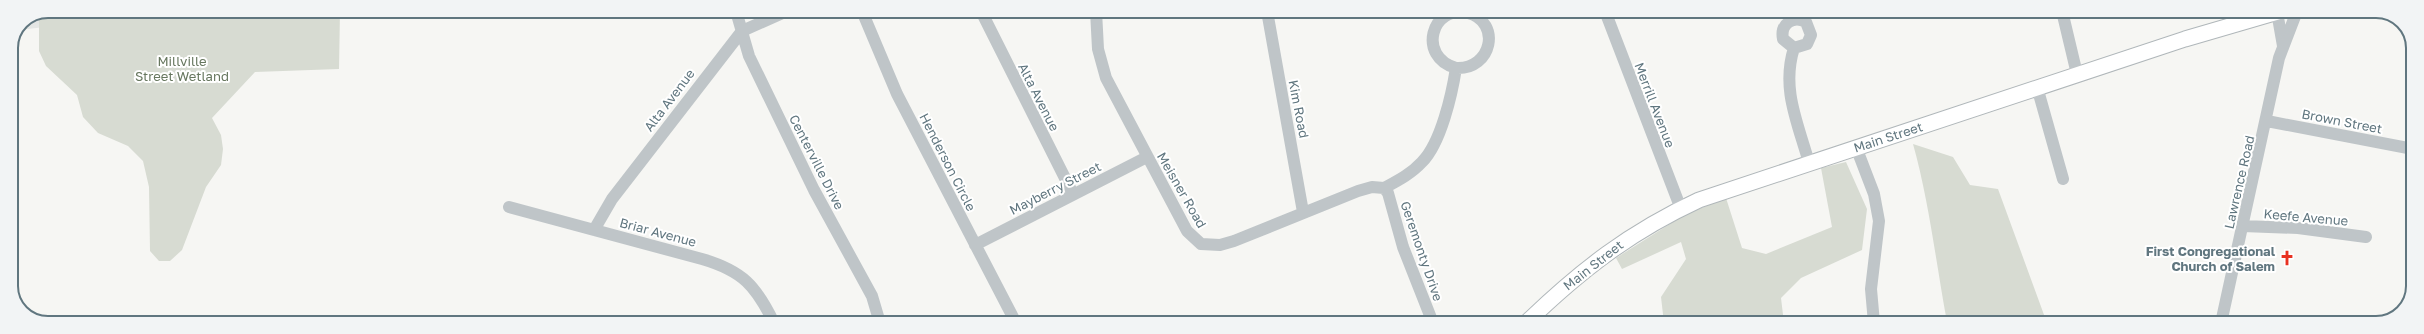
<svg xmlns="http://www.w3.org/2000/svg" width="2424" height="334" font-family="'Golos Text',sans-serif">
<rect width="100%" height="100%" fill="#f6f6f3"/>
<path fill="#e4e6e4" d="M 48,11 L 114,19 L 19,30 L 22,22 Z"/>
<path fill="#d7dbd2" d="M 48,11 L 340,11 L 339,69 L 255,72 L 212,118 L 221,135 L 223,149 L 221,165 L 206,187 L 182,250 L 170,261 L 159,261 L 150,251 L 149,187 L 143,161 L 128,146 L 98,133 L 83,117 L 77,95 L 46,66 L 39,51 L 39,15 Z
M 1913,144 L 1953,157 L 1970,185 L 1998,189 L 2047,323 L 1947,322 C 1936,263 1929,201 1913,144 Z
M 1846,162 L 1867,209 L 1862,250 L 1801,278 L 1781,298 L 1784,323 L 1664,323 L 1661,297 L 1686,259 L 1681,242 L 1622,269 L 1616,258 L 1684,215 L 1726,198 L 1742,248 L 1766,254 L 1832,227 L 1821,168 Z"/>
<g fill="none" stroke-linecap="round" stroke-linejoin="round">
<g stroke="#b0b7ba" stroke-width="17">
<path id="major" d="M 1526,323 C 1581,270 1630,232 1699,200 L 2185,39 L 2281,11"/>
</g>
<path stroke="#bfc5c8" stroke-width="12" d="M 736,11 L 749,56 L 814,190 L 872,296 L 880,323
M 862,11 L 897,94 L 1016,323
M 981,11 L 1073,194
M 1096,11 L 1098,49 L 1106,78 L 1187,231 L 1201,244 L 1220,245 L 1234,241 L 1358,191 L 1372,187 L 1384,188
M 1267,11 L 1303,212
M 1605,11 L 1681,209
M 2062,11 L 2077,74
M 2277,12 L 2283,46
M 357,13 L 375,11
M 1794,48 L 1783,39 C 1780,24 1793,15 1806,22 L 1811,35 L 1807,44 L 1794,48 C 1781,89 1798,123 1809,163
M 2037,87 L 2063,179
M 2267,121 L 2413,149
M 1856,147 L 1874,194 L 1879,221 L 1871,289 L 1874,323
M 1384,188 C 1397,181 1411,174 1422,162 C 1441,143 1452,94 1456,68 C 1417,57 1431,4 1468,13 C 1502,22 1492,70 1456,68
M 1384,188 L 1388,193 L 1403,247 L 1433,323
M 509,207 L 702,259 C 743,271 756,286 774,323
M 2243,226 L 2298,228 L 2366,237
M 594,230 L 612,199 L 742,31 L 787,11
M 975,245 L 1147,157
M 2221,323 L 2279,58 L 2297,11"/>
<use href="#major" stroke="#fff" stroke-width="15"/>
</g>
<defs>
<g id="church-bare" transform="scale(1.2)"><path d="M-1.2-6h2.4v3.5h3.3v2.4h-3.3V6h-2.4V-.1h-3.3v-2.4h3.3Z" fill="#e83121" stroke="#fff" stroke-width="2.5" paint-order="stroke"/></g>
</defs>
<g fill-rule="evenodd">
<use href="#church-bare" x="2287" y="258"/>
</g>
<g text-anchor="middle" stroke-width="4" stroke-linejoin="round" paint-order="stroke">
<g font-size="13" fill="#67775f" stroke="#fff">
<text x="182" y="66">Millville<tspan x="182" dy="15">Street Wetland</tspan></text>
</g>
<g font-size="13" fill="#60767f" stroke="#fff">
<text transform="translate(1039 97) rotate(63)" y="5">Alta Avenue</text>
<text transform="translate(669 100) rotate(-53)" y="5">Alta Avenue</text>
<text transform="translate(1655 105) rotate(69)" y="5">Merrill Avenue</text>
<text transform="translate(1299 109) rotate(79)" y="5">Kim Road</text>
<text transform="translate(2342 121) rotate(11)" y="5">Brown Street</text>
<text transform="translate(1888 137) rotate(-18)" y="5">Main Street</text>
<text transform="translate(817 162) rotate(63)" y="5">Centerville Drive</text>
<text transform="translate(948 162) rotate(63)" y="5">Henderson Circle</text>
<text transform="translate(2239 182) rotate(-77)" y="5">Lawrence Road</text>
<text transform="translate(1055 188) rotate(-27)" y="5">Mayberry Street</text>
<text transform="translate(1182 190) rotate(60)" y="5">Meisner Road</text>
<text transform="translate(2306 217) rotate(5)" y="5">Keefe Avenue</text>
<text transform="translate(658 232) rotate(15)" y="5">Briar Avenue</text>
<text transform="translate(1422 251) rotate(71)" y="5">Geremonty Drive</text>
<text transform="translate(1593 265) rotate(-38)" y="5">Main Street</text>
</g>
<g font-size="13" font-weight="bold" fill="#60767f" stroke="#fff" text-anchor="end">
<text x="2275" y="256">First Congregational<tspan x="2275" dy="15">Church of Salem</tspan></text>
</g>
</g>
<path d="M0 0H2424V334H0ZM48 18H2376A30 30 0 0 1 2406 48V286A30 30 0 0 1 2376 316H48A30 30 0 0 1 18 286V48A30 30 0 0 1 48 18Z" fill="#f2f4f5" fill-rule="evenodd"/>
<path fill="none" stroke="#60767f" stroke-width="2" d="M48 18H2376A30 30 0 0 1 2406 48V286A30 30 0 0 1 2376 316H48A30 30 0 0 1 18 286V48A30 30 0 0 1 48 18Z"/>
</svg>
